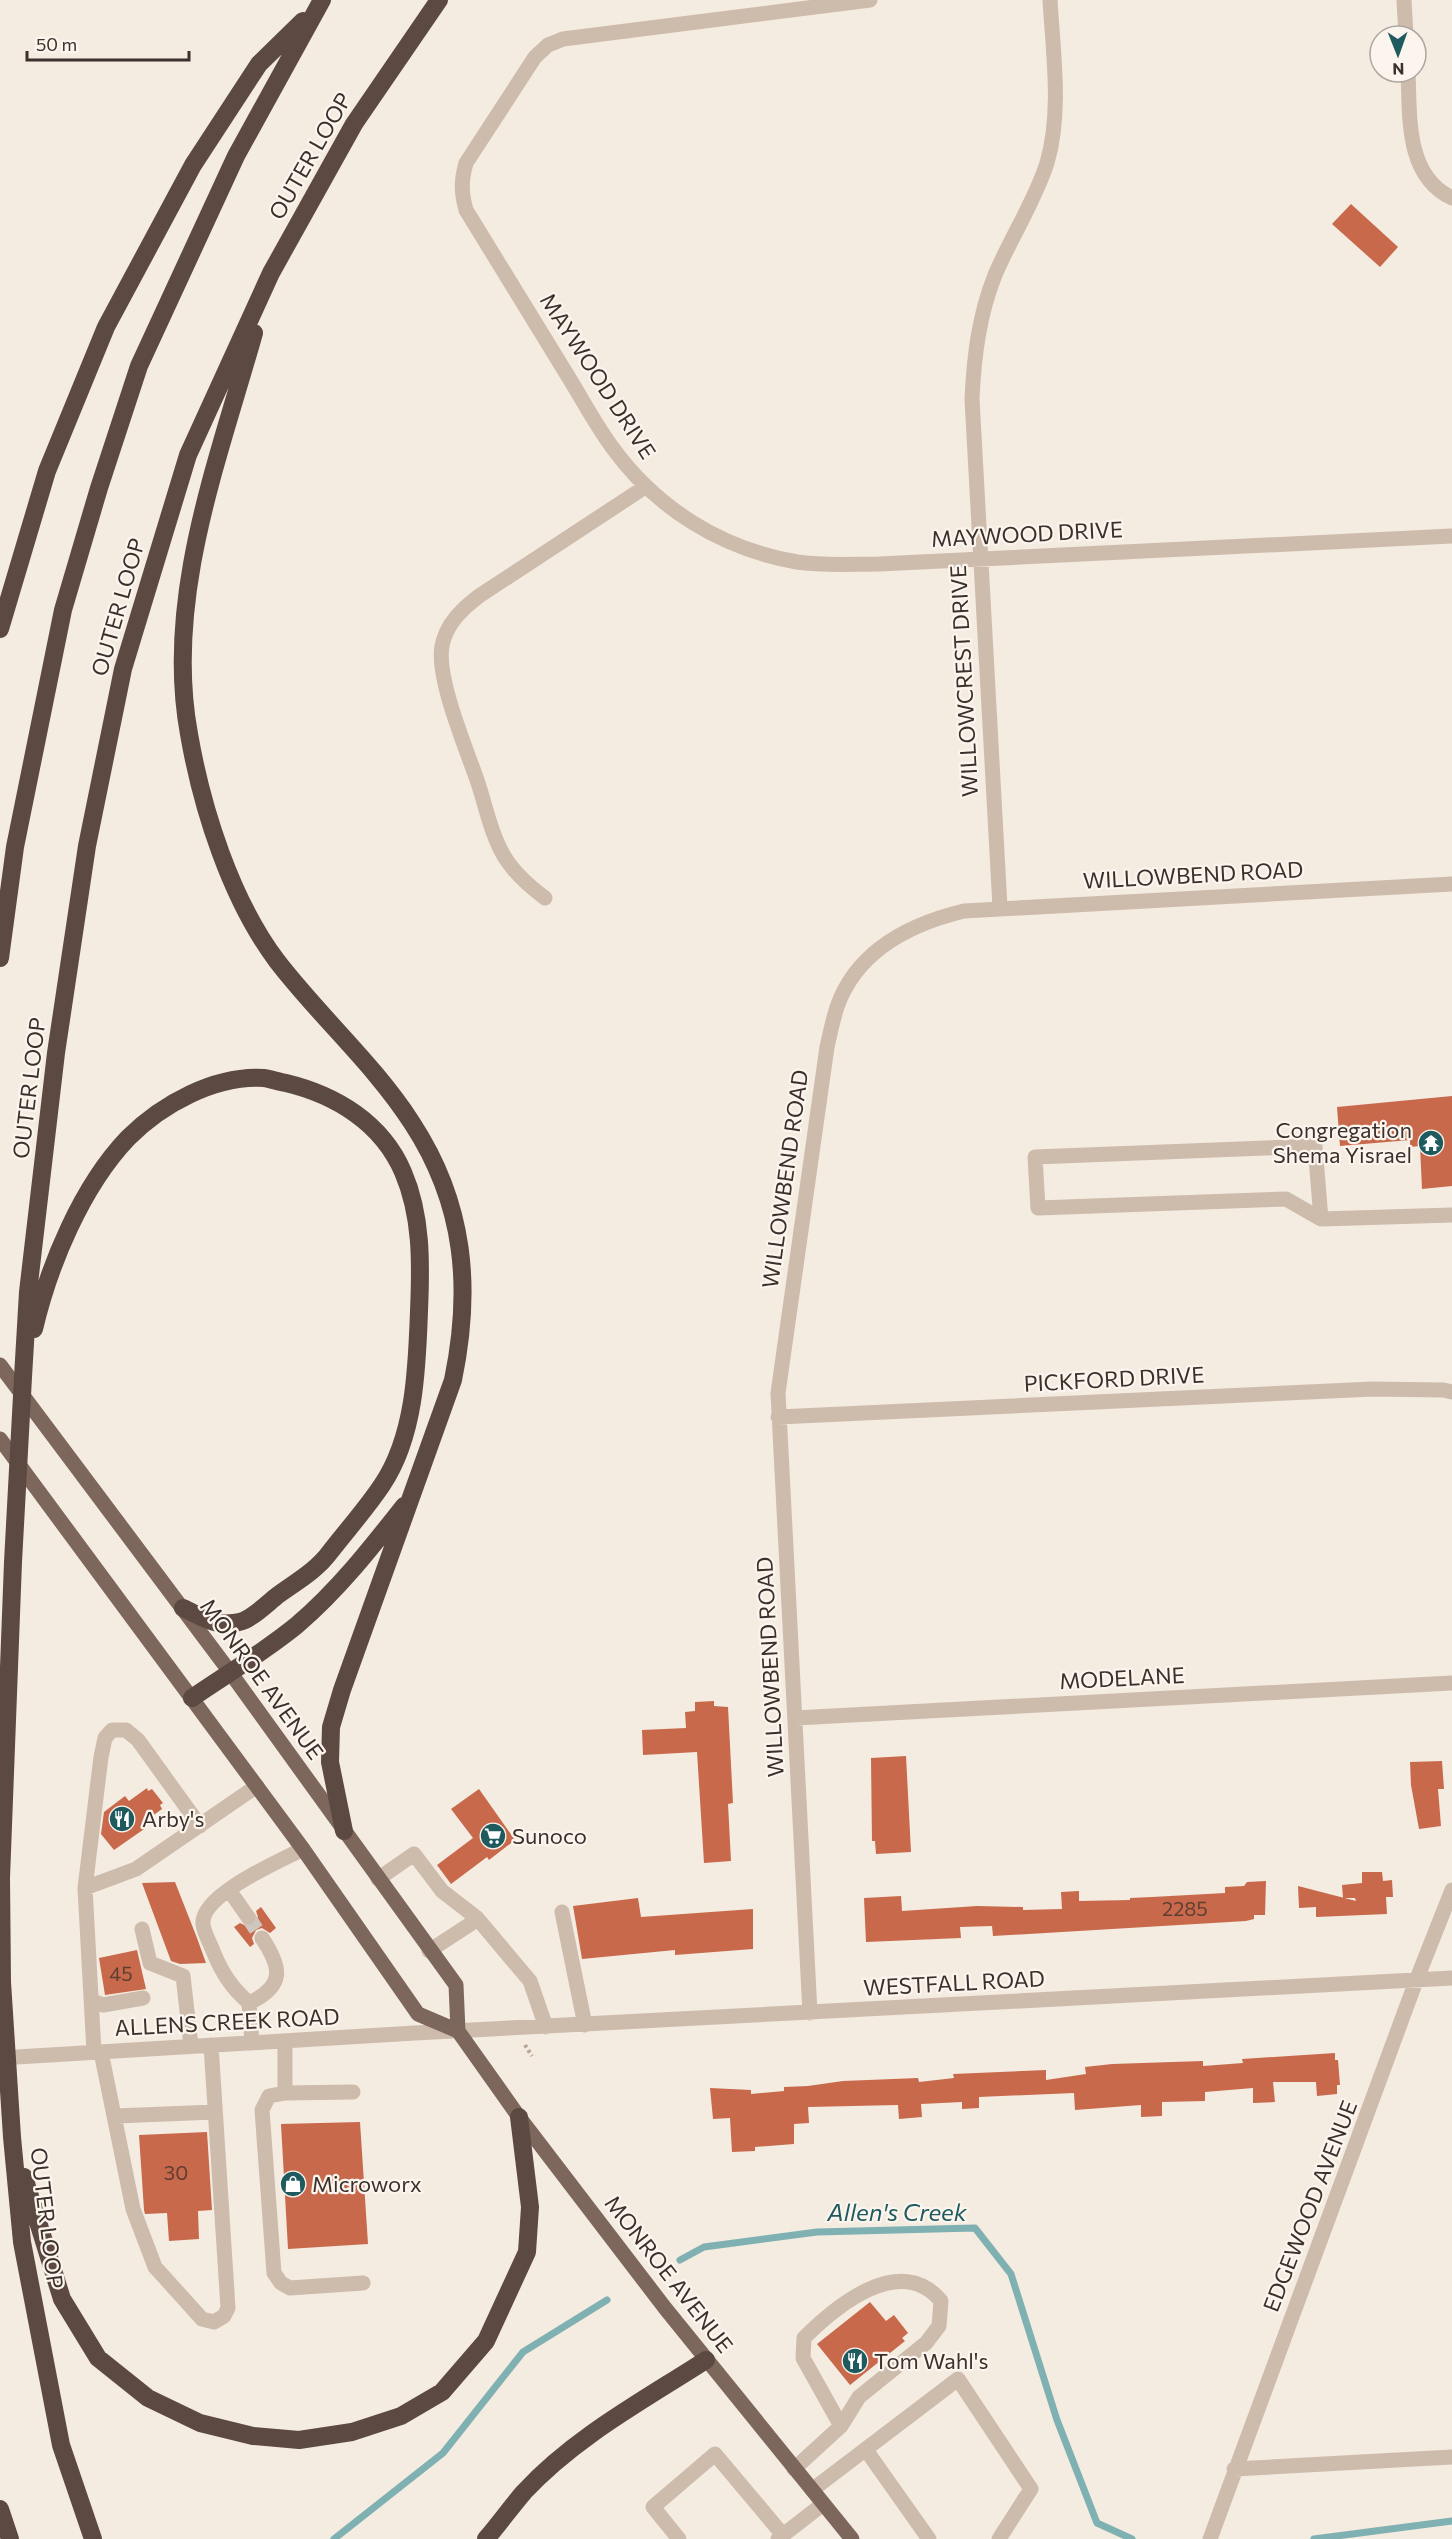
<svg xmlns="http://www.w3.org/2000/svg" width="1452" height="2539" font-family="Commissioner,sans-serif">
<rect width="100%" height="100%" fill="#f4ebe1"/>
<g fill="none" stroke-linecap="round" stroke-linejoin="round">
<path stroke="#7fb0b2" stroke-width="7" d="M 680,2260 L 704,2247 L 817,2232 L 975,2228 L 1011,2274 L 1057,2420 L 1097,2523 L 1132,2539
M 334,2539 L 443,2453 L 523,2352 L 607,2300
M 1314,2539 L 1452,2521"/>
</g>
<path fill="#c8694b" d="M 1351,204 L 1398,247 L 1380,267 L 1332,224 Z
M 1452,1096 L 1452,1186 L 1422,1189 L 1420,1146 L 1410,1147 L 1410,1140 L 1340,1146 L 1337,1107 Z
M 714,1701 L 714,1706 L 728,1707 L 733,1803 L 728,1804 L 731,1861 L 704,1863 L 697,1752 L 643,1755 L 642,1730 L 686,1728 L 685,1712 L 695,1711 L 695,1702 Z
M 906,1756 L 911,1852 L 876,1854 L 875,1841 L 872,1841 L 871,1758 Z
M 1442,1761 L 1444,1789 L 1438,1789 L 1441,1826 L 1419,1829 L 1411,1785 L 1410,1762 Z
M 147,1788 L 148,1791 L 152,1789 L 163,1803 L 160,1805 L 162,1809 L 144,1822 L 147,1827 L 114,1850 L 101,1834 L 104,1812 L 125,1796 L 129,1801 Z
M 479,1789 L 515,1840 L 489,1860 L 487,1857 L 451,1884 L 437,1865 L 473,1838 L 451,1809 Z
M 1362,1872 L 1382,1872 L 1383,1881 L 1392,1880 L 1393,1897 L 1386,1897 L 1387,1914 L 1316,1917 L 1316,1907 L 1299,1908 L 1298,1886 L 1356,1901 L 1355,1898 L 1343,1898 L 1342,1885 L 1362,1883 Z
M 1266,1881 L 1265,1915 L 1254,1915 L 1254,1919 L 1246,1921 L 993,1936 L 992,1926 L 960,1927 L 961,1938 L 866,1942 L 864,1898 L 901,1896 L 902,1911 L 977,1906 L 1023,1907 L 1023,1910 L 1062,1909 L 1061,1892 L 1079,1891 L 1079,1901 L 1130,1900 L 1130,1898 L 1152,1897 L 1225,1893 L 1225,1887 L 1244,1886 L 1247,1882 Z
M 175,1882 L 197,1938 L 206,1963 L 180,1964 L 171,1961 L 142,1883 Z
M 638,1898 L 641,1917 L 753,1909 L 753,1949 L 675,1955 L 675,1950 L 582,1959 L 573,1906 Z
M 261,1907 L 276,1928 L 270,1933 L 262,1928 L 256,1930 L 252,1938 L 254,1944 L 250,1947 L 234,1927 L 240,1923 L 248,1927 L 254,1925 L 258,1917 L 256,1911 Z
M 137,1950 L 146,1989 L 105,1995 L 99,1958 Z
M 1335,2053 L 1335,2060 L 1338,2060 L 1340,2085 L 1337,2085 L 1337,2094 L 1317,2096 L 1316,2082 L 1273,2082 L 1275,2102 L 1253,2103 L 1253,2088 L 1205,2092 L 1205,2101 L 1162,2102 L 1162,2116 L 1141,2117 L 1141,2105 L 1075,2110 L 1074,2093 L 979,2097 L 979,2108 L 962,2109 L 962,2102 L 921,2104 L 922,2117 L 899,2119 L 898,2105 L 808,2107 L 809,2123 L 794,2124 L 794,2144 L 755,2147 L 755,2151 L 732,2152 L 730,2118 L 713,2119 L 710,2088 L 751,2090 L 751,2094 L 784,2091 L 784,2087 L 808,2086 L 843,2081 L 918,2078 L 919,2082 L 954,2078 L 953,2074 L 1046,2070 L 1046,2080 L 1086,2074 L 1085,2067 L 1112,2064 L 1203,2061 L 1203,2066 L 1243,2063 L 1242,2059 Z
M 360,2122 L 368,2244 L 288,2249 L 281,2124 Z
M 207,2132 L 212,2210 L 198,2211 L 199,2239 L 169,2241 L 167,2213 L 145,2214 L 144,2210 L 139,2135 Z
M 870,2302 L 886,2321 L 894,2315 L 908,2333 L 902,2338 L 905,2341 L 850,2385 L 817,2344 Z"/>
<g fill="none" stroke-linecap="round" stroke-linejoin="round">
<path stroke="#cfc6bd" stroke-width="15" stroke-dasharray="15 8" stroke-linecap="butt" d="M 248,1917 L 262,1938"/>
<path stroke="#b9a596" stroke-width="4" stroke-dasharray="3 3" stroke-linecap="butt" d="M 525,2045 L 532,2056"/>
<path stroke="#cdbbac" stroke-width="15" d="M 870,0 L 563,39 L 548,45 L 535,57 L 466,163 C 461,181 461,192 466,210 C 499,264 533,319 566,373 C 581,397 595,424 612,447 C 656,508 721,549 797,562 C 824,566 851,564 879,564 L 1452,536
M 1404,0 L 1406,36
M 1408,72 C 1410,116 1405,176 1452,198
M 545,898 C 529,886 514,873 504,856 C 491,834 486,807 478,783 C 467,750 436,679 442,646 C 446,624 462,609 479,596 L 645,487
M 1000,907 L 972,399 C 974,356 979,315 995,275 C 1011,237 1034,203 1047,163 C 1062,112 1053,53 1050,0
M 1321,1219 L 1315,1146 L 1035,1157 L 1038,1208 L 1286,1199 L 1321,1219 L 1452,1215
M 778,1417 L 1373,1389 L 1443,1390 L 1452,1392
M 795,1718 L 1452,1683
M 378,1879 L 414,1854 L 442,1891 L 477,1918 L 530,1981 L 546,2027
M 85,1888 L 101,1757 L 105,1738 L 112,1730 L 126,1730 L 138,1740 L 200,1826
M 229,1890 L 248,1917
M 562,1912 L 585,2025
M 142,1929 L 150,1963 L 183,1976 L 191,2046
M 429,1951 L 478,1919
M 93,2001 L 103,2005 L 143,1998
M 249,2003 C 285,1986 282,1968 262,1938
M 810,2013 L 778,1393 L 827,1047 C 830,1034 833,1019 837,1007 C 857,950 910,924 964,911 L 1452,884
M 285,2041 L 285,2093 L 269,2096 L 262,2110 L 274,2273 L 281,2283 L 290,2288 L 363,2283
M 252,2043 L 249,2003 C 231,1987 222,1973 213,1951 C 210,1943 204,1933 203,1924 C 200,1895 280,1861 303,1849
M 94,2052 L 85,1888 L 136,1869 L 257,1786
M 101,2052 L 133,2209 L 155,2267 L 202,2319 L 214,2322 L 224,2316 L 228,2308 L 211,2045
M 0,2058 L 415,2033 L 1452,1978
M 285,2093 L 353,2092
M 115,2116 L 215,2112
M 866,2450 L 929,2539
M 794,2469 L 841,2426 L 859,2397 L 926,2343 L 939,2326 L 941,2301 C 901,2252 836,2306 804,2338 L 803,2358 L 841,2426
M 1234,2469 L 1452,2457
M 812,2490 L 958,2379 L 1031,2489 L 999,2539
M 679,2539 L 653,2507 L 715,2454 L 783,2535
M 778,2539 L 823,2504
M 1210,2539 L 1416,1981 L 1452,1890"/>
<path stroke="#7d675c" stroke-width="15" d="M 0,1365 L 230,1672 L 456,1985 L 458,2031
M 0,1439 L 303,1849 L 418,2014 L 458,2031 L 519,2117 L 665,2308 L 852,2539"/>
<path stroke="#5c4a42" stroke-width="18" d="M 254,333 C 218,461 164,599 189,734 C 202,809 231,900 277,961 C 320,1017 374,1064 412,1123 C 465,1204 472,1288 453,1380 L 342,1690 L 331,1727 L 330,1762 L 344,1831
M 0,629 L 47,471 L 106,327 L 193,165 L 259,64 L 303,21
M 0,958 L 15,847 L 63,610 L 99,488 L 139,366 L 236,156 L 322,0
M 34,1329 C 49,1265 82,1186 128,1138 C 162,1104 215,1075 264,1078 C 271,1079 279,1082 286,1083 C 336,1095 382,1123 403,1172 C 422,1216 421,1264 419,1311 C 417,1368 415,1436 382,1485 C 366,1509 347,1530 330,1552 C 317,1570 296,1582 278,1595 C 268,1603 258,1613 247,1619 C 241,1623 227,1624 219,1623 C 208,1622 194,1613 183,1608
M 192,1698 C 227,1674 264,1652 297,1625 C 338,1590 371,1548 404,1506
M 24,2177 L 62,2299 L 98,2358 L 148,2398 L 200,2423 L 253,2436 L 299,2440 L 352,2432 L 401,2416 L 442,2392 L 486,2341 L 527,2252 L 530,2207 L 519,2117
M 0,2509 L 10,2539
M 93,2539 L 61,2445 L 22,2242 L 12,2137 L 2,1982 L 1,1878 L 13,1562 L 23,1377 L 28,1292 L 56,1053 L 87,846 L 123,669 L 188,455 L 271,273 L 354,124 L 439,0
M 486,2539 C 499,2524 511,2507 524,2492 C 575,2437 644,2400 706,2360"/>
</g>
<defs>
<g id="temple-disc" transform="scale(1.35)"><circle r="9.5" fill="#1f5a5e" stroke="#fbf5ee"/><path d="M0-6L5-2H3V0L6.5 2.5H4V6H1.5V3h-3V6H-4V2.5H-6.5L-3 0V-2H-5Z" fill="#fff"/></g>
<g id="restaurant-disc" transform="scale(1.35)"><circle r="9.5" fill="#1f5a5e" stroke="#fbf5ee"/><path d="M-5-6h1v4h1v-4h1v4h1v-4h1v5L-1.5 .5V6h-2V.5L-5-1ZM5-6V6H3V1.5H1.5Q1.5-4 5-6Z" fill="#fff"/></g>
<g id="supermarket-disc" transform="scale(1.35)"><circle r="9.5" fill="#1f5a5e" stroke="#fbf5ee"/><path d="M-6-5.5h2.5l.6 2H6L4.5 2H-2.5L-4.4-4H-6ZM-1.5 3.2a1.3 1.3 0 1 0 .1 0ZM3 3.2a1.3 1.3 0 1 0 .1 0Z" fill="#fff"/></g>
<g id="shop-disc" transform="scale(1.35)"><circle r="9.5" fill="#1f5a5e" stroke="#fbf5ee"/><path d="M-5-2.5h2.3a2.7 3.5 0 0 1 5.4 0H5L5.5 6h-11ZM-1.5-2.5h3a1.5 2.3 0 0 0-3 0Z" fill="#fff"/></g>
</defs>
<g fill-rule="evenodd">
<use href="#temple-disc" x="1431" y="1143"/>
<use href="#restaurant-disc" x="122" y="1819"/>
<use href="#supermarket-disc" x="493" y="1836"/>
<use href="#shop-disc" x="293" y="2184"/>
<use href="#restaurant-disc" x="855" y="2361"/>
</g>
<g text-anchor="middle" stroke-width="4.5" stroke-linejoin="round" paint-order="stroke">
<g font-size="20" fill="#5e3e33">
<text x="1185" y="1916">2285</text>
<text x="121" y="1981">45</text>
<text x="176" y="2180">30</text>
</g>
<g font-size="22" fill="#3b302b" stroke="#fbf5ee">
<text transform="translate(310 156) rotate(-60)" y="8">OUTER LOOP</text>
<text transform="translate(598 376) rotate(57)" y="8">MAYWOOD DRIVE</text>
<text transform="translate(1027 534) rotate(-3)" y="8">MAYWOOD DRIVE</text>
<text transform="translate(118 607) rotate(-74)" y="8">OUTER LOOP</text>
<text transform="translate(964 681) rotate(-93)" y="8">WILLOWCREST DRIVE</text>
<text transform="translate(1193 875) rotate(-3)" y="8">WILLOWBEND ROAD</text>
<text transform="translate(29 1088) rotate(-83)" y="8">OUTER LOOP</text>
<text transform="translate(785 1179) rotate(-82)" y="8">WILLOWBEND ROAD</text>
<text transform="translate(1114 1379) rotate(-3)" y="8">PICKFORD DRIVE</text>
<text transform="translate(770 1667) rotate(-93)" y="8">WILLOWBEND ROAD</text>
<text transform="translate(1122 1678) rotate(-3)" y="8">MODELANE</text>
<text transform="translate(262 1679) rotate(54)" y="8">MONROE AVENUE</text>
<text transform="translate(954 1983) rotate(-3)" y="8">WESTFALL ROAD</text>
<text transform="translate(227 2022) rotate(-3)" y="8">ALLENS CREEK ROAD</text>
<text transform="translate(1310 2206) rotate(-69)" y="8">EDGEWOOD AVENUE</text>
<text transform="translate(47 2218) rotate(83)" y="8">OUTER LOOP</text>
<text transform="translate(669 2274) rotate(52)" y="8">MONROE AVENUE</text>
</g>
<g font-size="22" fill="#3b302b" stroke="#fbf5ee" text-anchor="start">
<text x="1412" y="1138" text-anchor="end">Congregation<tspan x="1412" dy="25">Shema Yisrael</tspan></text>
<text x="142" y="1827">Arby's</text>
<text x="512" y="1844">Sunoco</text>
<text x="312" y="2192">Microworx</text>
<text x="874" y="2369">Tom Wahl's</text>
</g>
<g font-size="24" font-style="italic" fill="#1f5a5e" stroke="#fbf5ee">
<text x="897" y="2221">Allen's Creek</text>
</g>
</g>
<g transform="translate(1398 54) rotate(179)"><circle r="28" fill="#fbf5ee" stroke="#aea6a0" stroke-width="1.5"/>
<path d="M0-4.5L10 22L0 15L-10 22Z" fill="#1f5a5e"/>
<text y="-9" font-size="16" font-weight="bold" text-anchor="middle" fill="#3b302b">N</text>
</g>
<path d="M27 51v9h162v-9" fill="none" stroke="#3b302b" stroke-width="3"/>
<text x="36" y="51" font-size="18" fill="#3b302b" stroke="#fbf5ee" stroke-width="4.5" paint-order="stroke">50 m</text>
</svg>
